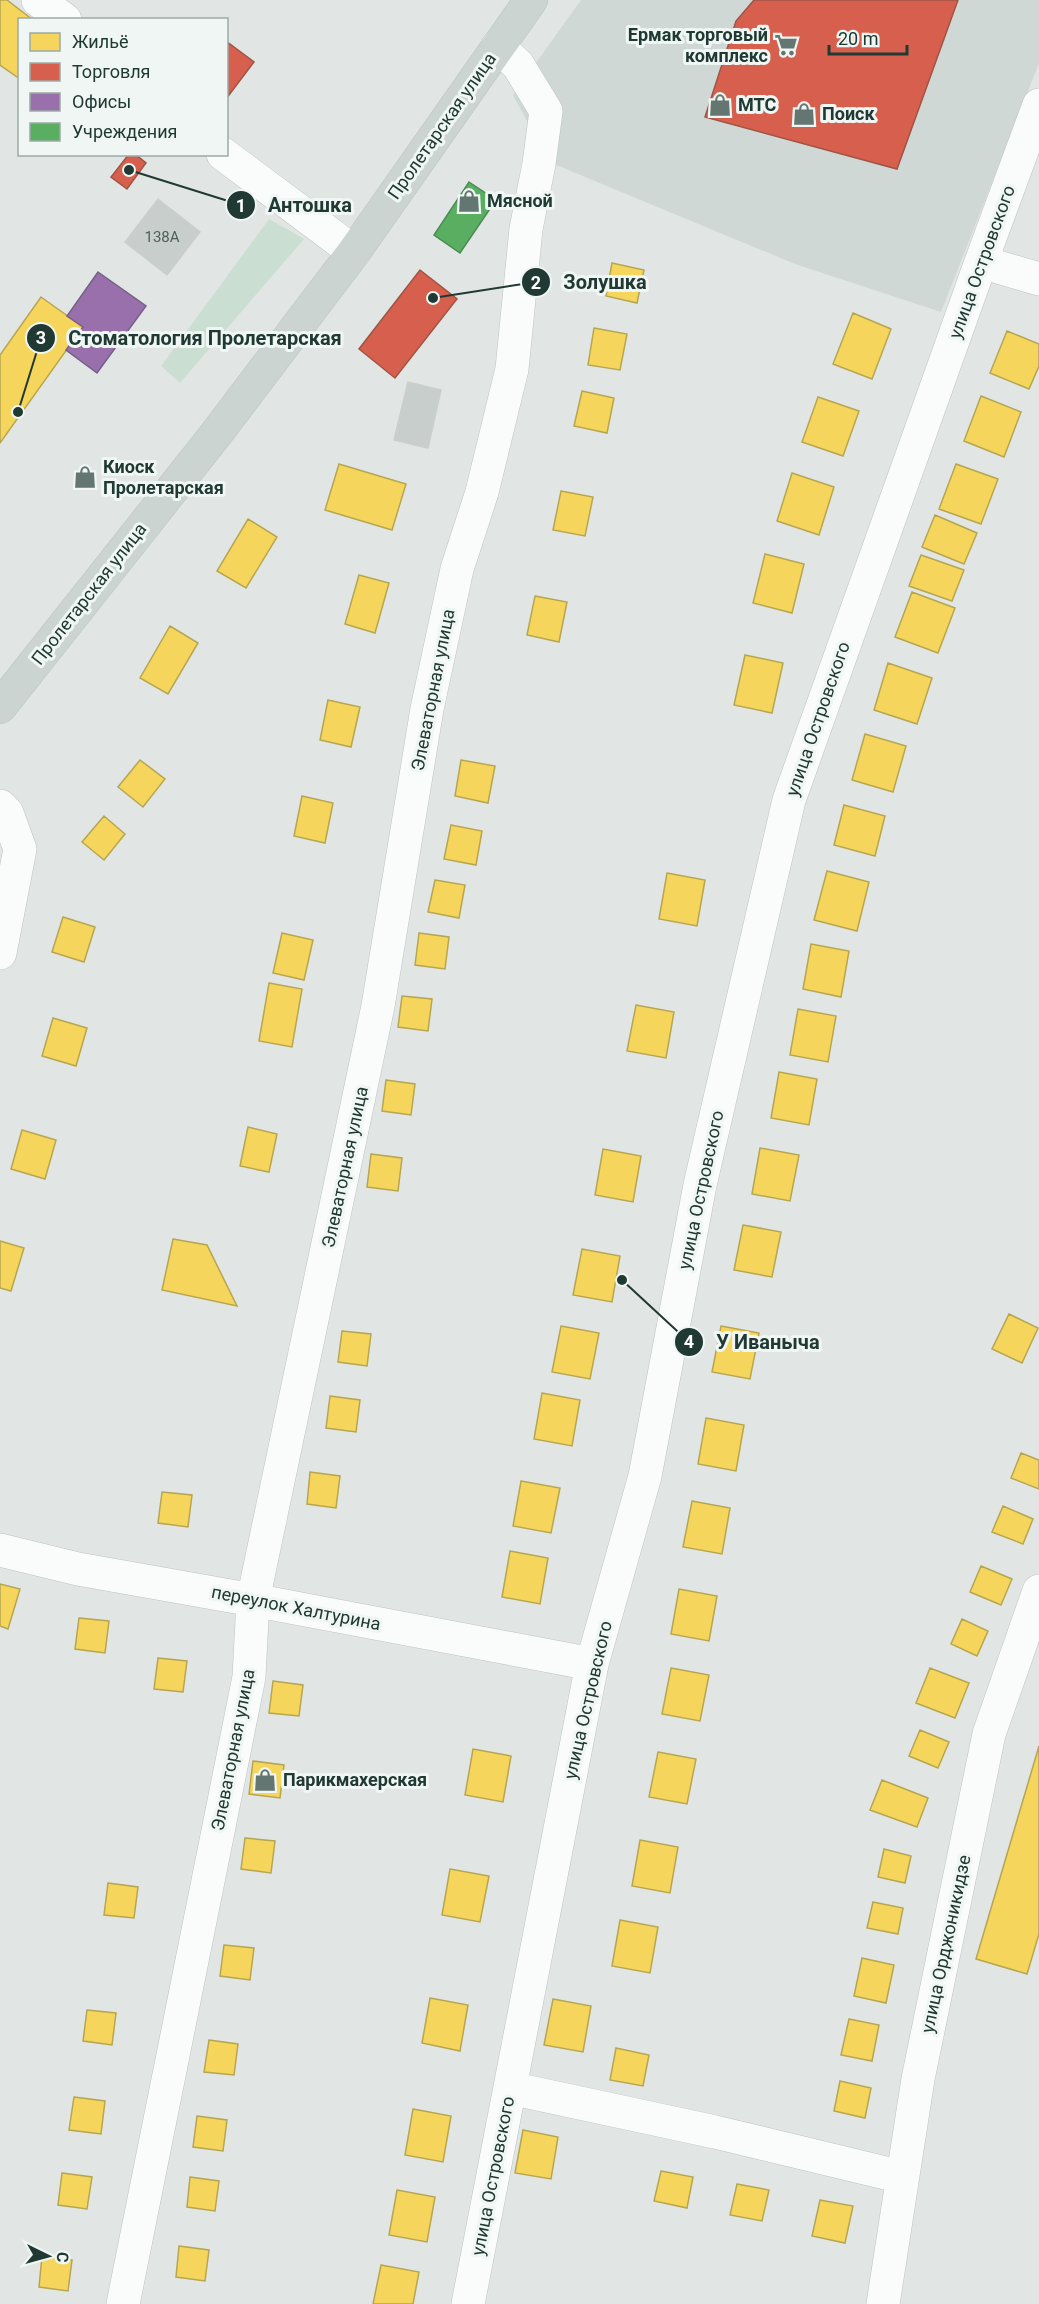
<svg xmlns="http://www.w3.org/2000/svg" width="1039" height="2304" font-family="Roboto,sans-serif">
<rect width="100%" height="100%" fill="#e1e6e4"/>
<path fill="#cfd8d4" d="M 581,0 L 1039,0 L 1039,63 L 941,312 L 795,264 L 549,162 L 513,95 Z"/>
<path fill="#cadfd1" d="M 269,219 L 304,239 L 180,383 L 161,366 Z"/>
<path fill="#f6d55c" stroke="#b6a650" stroke-width="1.5" d="M 0,0 L 7,0 L 33,20 L 20,20 L 20,79 L 0,65 Z
M 612,263 L 644,270 L 637,303 L 606,296 Z
M 41,297 L 83,327 L 0,443 L 0,355 Z
M 853,313 L 891,329 L 872,379 L 833,364 Z
M 594,328 L 627,334 L 620,370 L 588,365 Z
M 1007,331 L 1039,344 L 1039,366 L 1029,389 L 990,373 Z
M 582,391 L 614,398 L 607,433 L 574,426 Z
M 981,396 L 1021,412 L 1004,457 L 964,441 Z
M 818,397 L 859,411 L 843,456 L 802,442 Z
M 339,464 L 406,484 L 392,530 L 325,510 Z
M 956,464 L 998,479 L 981,524 L 939,509 Z
M 792,473 L 834,487 L 819,535 L 777,521 Z
M 561,491 L 593,497 L 585,536 L 553,530 Z
M 935,515 L 977,533 L 964,564 L 922,547 Z
M 248,519 L 277,537 L 246,588 L 217,571 Z
M 765,554 L 804,564 L 792,613 L 753,603 Z
M 921,555 L 964,570 L 952,601 L 909,586 Z
M 359,575 L 389,583 L 375,633 L 345,624 Z
M 912,592 L 955,608 L 938,653 L 895,637 Z
M 535,596 L 567,602 L 559,642 L 527,635 Z
M 170,626 L 198,643 L 168,694 L 140,678 Z
M 745,655 L 783,663 L 772,713 L 734,705 Z
M 888,663 L 932,678 L 917,724 L 874,710 Z
M 328,700 L 360,707 L 351,747 L 320,740 Z
M 865,734 L 906,746 L 893,792 L 852,780 Z
M 140,760 L 165,779 L 143,807 L 118,787 Z
M 461,760 L 495,766 L 488,803 L 455,796 Z
M 302,796 L 333,803 L 325,843 L 294,836 Z
M 844,805 L 885,816 L 875,856 L 834,845 Z
M 104,816 L 125,834 L 104,860 L 82,842 Z
M 451,825 L 482,831 L 476,865 L 444,859 Z
M 827,871 L 869,882 L 857,931 L 814,920 Z
M 667,873 L 705,880 L 697,926 L 659,919 Z
M 435,880 L 465,885 L 459,918 L 428,912 Z
M 63,917 L 95,927 L 84,962 L 52,952 Z
M 282,933 L 313,940 L 304,980 L 273,973 Z
M 419,933 L 449,937 L 445,969 L 415,965 Z
M 811,944 L 849,951 L 841,997 L 803,989 Z
M 269,983 L 302,989 L 292,1047 L 259,1041 Z
M 402,996 L 432,999 L 428,1031 L 398,1027 Z
M 636,1005 L 674,1012 L 666,1058 L 627,1051 Z
M 798,1009 L 836,1016 L 828,1062 L 790,1055 Z
M 53,1018 L 87,1028 L 76,1066 L 42,1056 Z
M 779,1072 L 817,1079 L 809,1125 L 771,1118 Z
M 386,1080 L 415,1084 L 411,1115 L 382,1111 Z
M 248,1127 L 277,1134 L 269,1172 L 240,1166 Z
M 22,1130 L 56,1140 L 45,1179 L 11,1169 Z
M 760,1148 L 799,1155 L 790,1201 L 752,1194 Z
M 603,1149 L 641,1156 L 633,1202 L 595,1195 Z
M 371,1154 L 402,1158 L 398,1191 L 367,1187 Z
M 743,1225 L 781,1232 L 772,1277 L 734,1270 Z
M 173,1239 L 207,1245 L 237,1306 L 162,1290 Z
M 0,1241 L 24,1248 L 11,1291 L 0,1288 Z
M 582,1249 L 620,1256 L 612,1302 L 573,1295 Z
M 1009,1314 L 1038,1328 L 1022,1363 L 992,1349 Z
M 561,1326 L 599,1333 L 590,1379 L 552,1372 Z
M 721,1326 L 759,1333 L 750,1379 L 712,1372 Z
M 342,1331 L 371,1334 L 367,1366 L 338,1362 Z
M 542,1393 L 580,1400 L 572,1446 L 534,1439 Z
M 330,1396 L 360,1400 L 356,1432 L 326,1428 Z
M 706,1418 L 744,1425 L 736,1471 L 698,1464 Z
M 1021,1453 L 1039,1460 L 1039,1489 L 1011,1478 Z
M 310,1472 L 340,1476 L 336,1508 L 307,1504 Z
M 521,1481 L 560,1488 L 551,1533 L 513,1526 Z
M 162,1492 L 192,1495 L 188,1527 L 158,1523 Z
M 692,1501 L 730,1508 L 722,1554 L 683,1547 Z
M 1003,1506 L 1033,1519 L 1023,1544 L 992,1532 Z
M 510,1551 L 548,1558 L 540,1604 L 502,1597 Z
M 981,1566 L 1012,1579 L 1001,1605 L 970,1592 Z
M 0,1584 L 20,1589 L 8,1629 L 0,1626 Z
M 679,1589 L 717,1596 L 709,1641 L 671,1634 Z
M 79,1618 L 109,1621 L 105,1653 L 75,1649 Z
M 962,1619 L 988,1631 L 977,1656 L 951,1644 Z
M 158,1658 L 187,1661 L 183,1692 L 154,1689 Z
M 671,1668 L 709,1675 L 700,1721 L 662,1714 Z
M 930,1668 L 969,1683 L 955,1718 L 916,1703 Z
M 273,1681 L 303,1685 L 299,1716 L 269,1713 Z
M 920,1730 L 949,1742 L 938,1768 L 909,1756 Z
M 1039,1746 L 1039,1934 L 1027,1974 L 976,1959 Z
M 473,1749 L 511,1756 L 503,1802 L 465,1795 Z
M 658,1752 L 696,1759 L 687,1804 L 649,1797 Z
M 253,1761 L 284,1765 L 280,1798 L 249,1794 Z
M 882,1780 L 928,1798 L 917,1827 L 870,1810 Z
M 245,1838 L 275,1841 L 271,1873 L 241,1869 Z
M 640,1840 L 678,1847 L 670,1893 L 632,1886 Z
M 884,1849 L 911,1856 L 905,1883 L 878,1877 Z
M 450,1869 L 489,1876 L 480,1922 L 442,1915 Z
M 108,1883 L 138,1887 L 134,1918 L 104,1915 Z
M 873,1902 L 903,1908 L 898,1934 L 867,1928 Z
M 620,1920 L 658,1927 L 650,1973 L 612,1966 Z
M 224,1945 L 254,1948 L 250,1980 L 220,1976 Z
M 862,1958 L 894,1965 L 886,2003 L 854,1996 Z
M 430,1998 L 468,2005 L 460,2051 L 422,2043 Z
M 553,1999 L 591,2006 L 583,2052 L 544,2045 Z
M 87,2010 L 116,2013 L 112,2045 L 83,2041 Z
M 849,2019 L 879,2025 L 872,2061 L 841,2055 Z
M 209,2040 L 238,2044 L 234,2075 L 204,2072 Z
M 616,2048 L 649,2055 L 643,2086 L 610,2080 Z
M 840,2081 L 871,2088 L 865,2118 L 834,2111 Z
M 74,2097 L 105,2101 L 101,2134 L 69,2130 Z
M 413,2109 L 451,2116 L 443,2162 L 405,2155 Z
M 197,2116 L 227,2120 L 223,2151 L 193,2147 Z
M 523,2130 L 558,2137 L 551,2179 L 515,2173 Z
M 661,2171 L 693,2177 L 687,2208 L 654,2201 Z
M 62,2173 L 92,2177 L 87,2209 L 58,2205 Z
M 190,2177 L 219,2181 L 215,2211 L 187,2207 Z
M 737,2184 L 769,2190 L 762,2221 L 730,2215 Z
M 397,2190 L 435,2197 L 427,2242 L 389,2235 Z
M 820,2200 L 853,2206 L 845,2243 L 812,2236 Z
M 179,2246 L 209,2250 L 205,2281 L 176,2277 Z
M 42,2256 L 72,2260 L 68,2291 L 39,2287 Z
M 381,2265 L 419,2272 L 413,2304 L 373,2304 Z"/>
<path fill="#d6604d" stroke="#9f5445" stroke-width="1.5" d="M 754,0 L 958,0 L 897,169 L 705,117 L 736,21 Z
M 226,41 L 254,62 L 226,99 Z
M 129,154 L 135,154 L 146,163 L 127,189 L 111,177 Z
M 420,270 L 457,299 L 395,378 L 359,349 Z"/>
<path fill="#9970ab" stroke="#756087" stroke-width="1.5" d="M 98,272 L 146,306 L 97,373 L 66,350 L 83,327 L 67,316 Z"/>
<path fill="#5aae61" stroke="#498b53" stroke-width="1.5" d="M 469,182 L 496,200 L 460,253 L 434,235 Z"/>
<path fill="#c8cecc" stroke="#cacfcd" stroke-width="1.5" d="M 158,199 L 200,232 L 167,275 L 125,242 Z
M 408,382 L 441,390 L 428,448 L 394,440 Z"/>
<g fill="none" stroke-linecap="round" stroke-linejoin="round">
<g stroke="#bec3c1" stroke-width="34">
<path id="minor" d="M 38,0 L 65,20
M 223,154 L 354,252
M 981,262 L 1039,279
M 0,806 L 7,813 L 20,849 L 0,953
M 0,1550 L 78,1569 L 253,1600 L 592,1664
M 510,2088 L 715,2132 L 902,2177
M 123,2304 L 249,1677 L 253,1600 L 378,1006 L 427,709 L 457,569 L 482,492 L 512,369 L 526,229 L 539,164 L 546,111 L 518,65 L 498,46
M 468,2304 L 592,1664 L 645,1476 L 700,1185 L 789,800 L 981,262 L 1039,105
M 883,2304 L 918,2079 L 989,1734 L 1039,1591"/>
</g>
<g stroke="#bbc3c1" stroke-width="34">
<path id="major" d="M 0,707 L 216,434 L 354,252 L 531,0"/>
</g>
<use href="#minor" stroke="#fafbfb" stroke-width="33"/>
<use href="#major" stroke="#ccd4d2" stroke-width="33"/>
</g>
<defs>
<g id="supermarket-bare" transform="scale(1.8)"><path d="M-6-5.5h2.5l.6 2H6L4.5 2H-2.5L-4.4-4H-6ZM-1.5 3.2a1.3 1.3 0 1 0 .1 0ZM3 3.2a1.3 1.3 0 1 0 .1 0Z" fill="#647671" stroke="#eff6f3" stroke-width="2.5" paint-order="stroke"/></g>
<g id="shop-bare" transform="scale(1.8)"><path d="M-5-2.5h2.3a2.7 3.5 0 0 1 5.4 0H5L5.5 6h-11ZM-1.5-2.5h3a1.5 2.3 0 0 0-3 0Z" fill="#647671" stroke="#eff6f3" stroke-width="2.5" paint-order="stroke"/></g>
</defs>
<g fill-rule="evenodd">
<use href="#supermarket-bare" x="786" y="45"/>
<use href="#shop-bare" x="720" y="105"/>
<use href="#shop-bare" x="804" y="114"/>
<use href="#shop-bare" x="469" y="201"/>
<use href="#shop-bare" x="85" y="477"/>
<use href="#shop-bare" x="265" y="1780"/>
</g>
<g text-anchor="middle" stroke-width="6" stroke-linejoin="round" paint-order="stroke">
<g font-size="15" fill="#4b5f5a">
<text x="162" y="242">138А</text>
</g>
<g font-size="18" font-weight="bold" fill="#203933" stroke="#eff6f3" text-anchor="start">
<text x="768" y="41" text-anchor="end">Ермак торговый<tspan x="768" dy="21">комплекс</tspan></text>
<text x="738" y="111">МТС</text>
<text x="822" y="120">Поиск</text>
<text x="487" y="207">Мясной</text>
<text x="103" y="473">Киоск<tspan x="103" dy="21">Пролетарская</tspan></text>
<text x="283" y="1786">Парикмахерская</text>
</g>
<g font-size="18" fill="#203933" stroke="#eff6f3">
<text transform="translate(442 126) rotate(-55)" y="6">Пролетарская улица</text>
<text transform="translate(982 262) rotate(-70)" y="6">улица Островского</text>
<text transform="translate(89 594) rotate(-52)" y="6">Пролетарская улица</text>
<text transform="translate(433 690) rotate(-79)" y="6">Элеваторная улица</text>
<text transform="translate(818 719) rotate(-71)" y="6">улица Островского</text>
<text transform="translate(345 1167) rotate(-78)" y="6">Элеваторная улица</text>
<text transform="translate(701 1190) rotate(-78)" y="6">улица Островского</text>
<text transform="translate(296 1608) rotate(11)" y="6">переулок Халтурина</text>
<text transform="translate(588 1700) rotate(-77)" y="6">улица Островского</text>
<text transform="translate(233 1750) rotate(-79)" y="6">Элеваторная улица</text>
<text transform="translate(946 1944) rotate(-78)" y="6">улица Орджоникидзе</text>
<text transform="translate(493 2176) rotate(-79)" y="6">улица Островского</text>
</g>
</g>
<path fill="none" stroke="#203933" stroke-width="2" d="M129 170L241 205M433 298L536 282M18 412L41 338M622 1280L689 1342"/>
<g fill="#203933" stroke="#eff6f3" stroke-width="2">
<circle cx="129" cy="170" r="6"/>
<circle cx="433" cy="298" r="6"/>
<circle cx="18" cy="412" r="6"/>
<circle cx="622" cy="1280" r="6"/>
<circle cx="241" cy="205" r="15"/>
<circle cx="536" cy="282" r="15"/>
<circle cx="41" cy="338" r="15"/>
<circle cx="689" cy="1342" r="15"/>
</g>
<g font-size="18" text-anchor="middle" font-weight="bold" fill="#fff">
<text x="241" y="212">1</text>
<text x="536" y="289">2</text>
<text x="41" y="344">3</text>
<text x="689" y="1348">4</text>
</g>
<g font-size="20" text-anchor="middle" font-weight="bold" fill="#203933" stroke="#eff6f3" stroke-width="6" stroke-linejoin="round" paint-order="stroke">
<text x="310" y="212">Антошка</text>
<text x="605" y="289">Золушка</text>
<text x="205" y="345">Стоматология Пролетарская</text>
<text x="768" y="1349">У Иваныча</text>
</g>
<rect x="18" y="18" width="210" height="138" fill="#eff6f3" stroke="#9caaa6" stroke-width="1.5"/>
<rect x="30" y="33" width="30" height="18" fill="#f6d55c" stroke="#9caaa6" stroke-width="1.5"/>
<text x="72" y="48" font-size="18" fill="#203933">Жильё</text>
<rect x="30" y="63" width="30" height="18" fill="#d6604d" stroke="#9caaa6" stroke-width="1.5"/>
<text x="72" y="78" font-size="18" fill="#203933">Торговля</text>
<rect x="30" y="93" width="30" height="18" fill="#9970ab" stroke="#9caaa6" stroke-width="1.5"/>
<text x="72" y="108" font-size="18" fill="#203933">Офисы</text>
<rect x="30" y="123" width="30" height="18" fill="#5aae61" stroke="#9caaa6" stroke-width="1.5"/>
<text x="72" y="138" font-size="18" fill="#203933">Учреждения</text>
<g transform="translate(48 2256) rotate(95)" stroke="#eff6f3" stroke-width="4.5" paint-order="stroke">
<path d="M0-4.5L10 22L0 15L-10 22Z" fill="#203933"/>
<text y="-9" font-size="16" font-weight="bold" text-anchor="middle" fill="#203933">С</text>
</g>
<path d="M829 45v9h78v-9" fill="none" stroke="#203933" stroke-width="3"/>
<text x="838" y="45" font-size="18" fill="#203933" stroke="#eff6f3" stroke-width="4.5" paint-order="stroke">20 m</text>
</svg>
